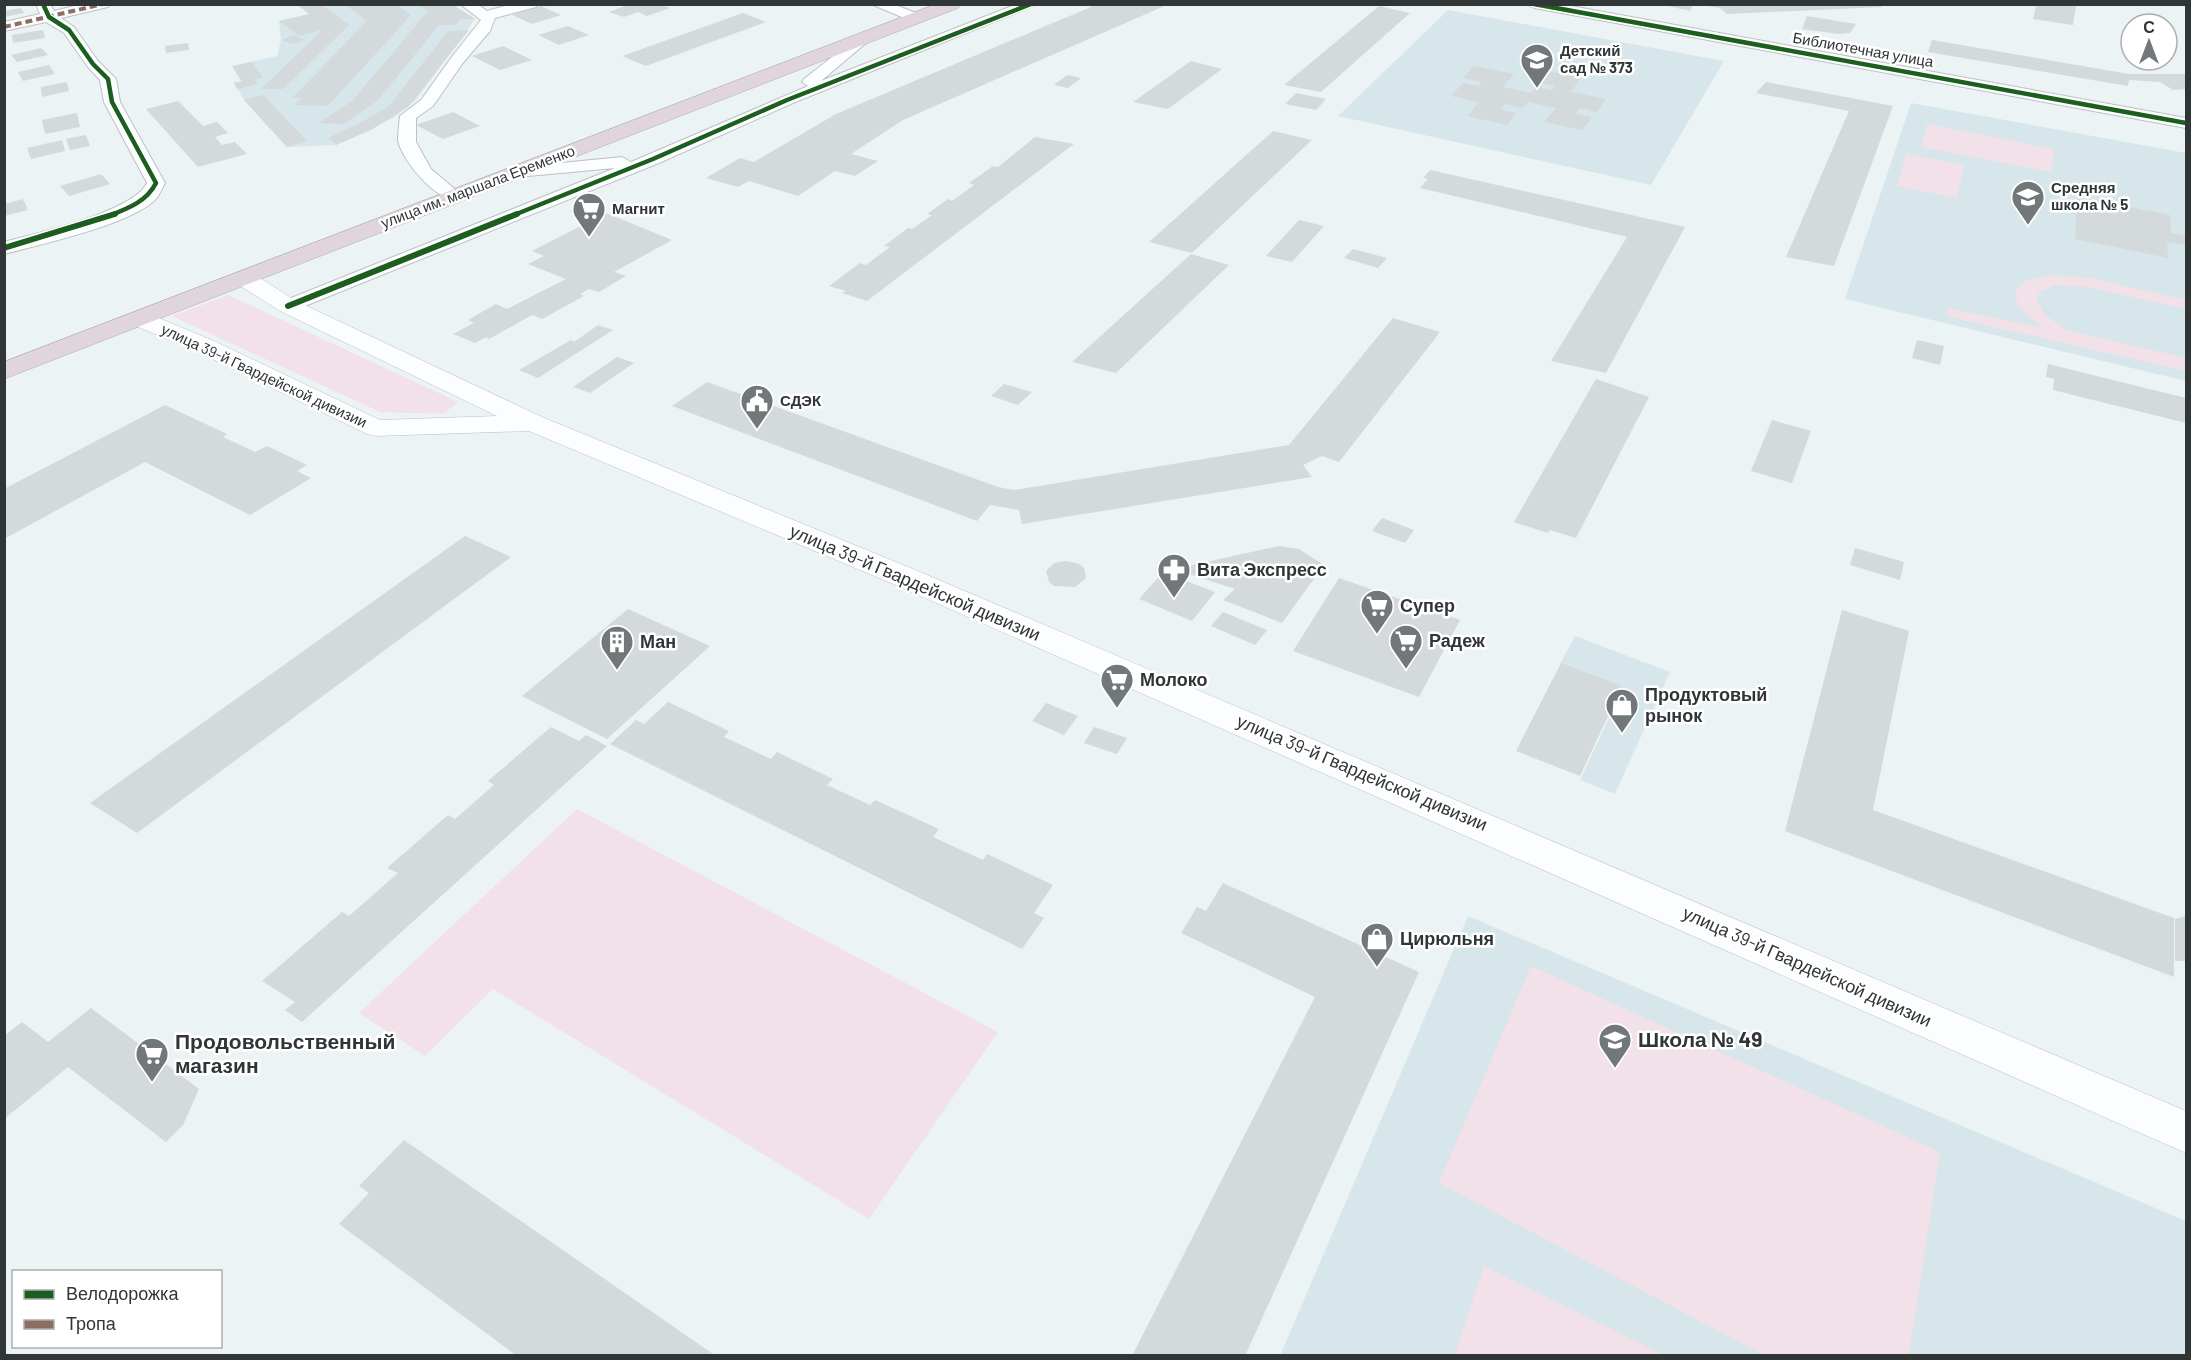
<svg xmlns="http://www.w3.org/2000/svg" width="2191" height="1360" font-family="Barlow,sans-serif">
<rect width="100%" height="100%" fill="#ecf3f5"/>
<path fill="#d7e6ea" d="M 446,4 L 453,5 L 475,19 L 416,100 L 393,118 L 350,139 L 336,145 L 287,147 L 244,100 L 234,83 L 242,81 L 232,66 L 277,56 L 281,40 L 279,21 L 309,14 L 297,5 Z
M 1448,10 L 1724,61 L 1651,185 L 1338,116 Z
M 1911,103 L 2186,153 L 2186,381 L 1845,299 Z
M 1575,636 L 1670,672 L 1615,794 L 1580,780 L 1623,688 L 1560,664 Z
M 1468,916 L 2186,1221 L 2186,1355 L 1280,1356 Z"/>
<path fill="#f2e1e8" d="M 1927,124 L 2054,149 L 2051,172 L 1921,147 Z
M 1906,154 L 1964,165 L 1957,198 L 1897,186 Z
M 2050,275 L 2091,278 L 2186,300 L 2186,309 L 2088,287 L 2056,285 L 2039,292 L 2037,300 L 2044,314 L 2066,330 L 2186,358 L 2186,371 L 1945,316 L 1948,308 L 2044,328 C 2031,316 2015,311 2015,290 L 2025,281 Z
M 228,295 L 458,402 L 443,414 L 380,412 L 172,316 Z
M 577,809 L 998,1032 L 869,1219 L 493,989 L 425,1056 L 359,1013 Z
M 1531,966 L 1940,1152 L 1909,1355 L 1764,1355 L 1439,1183 Z
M 1484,1266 L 1664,1355 L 1455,1355 Z"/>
<path fill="#d4d9db" d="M 297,4 L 321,4 L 349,25 L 283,89 L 261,89 L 322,30 L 299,36 L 279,21 L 310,14 Z
M 344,4 L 395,4 L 411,15 L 328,106 L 294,105 L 302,98 L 292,98 L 367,21 Z
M 418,4 L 453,5 L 475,19 L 460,19 L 456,25 L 439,25 L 378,100 L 344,124 L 319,123 L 353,100 L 428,11 Z
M 630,4 L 660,4 L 670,8 L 647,16 L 638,12 L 624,17 L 609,12 Z
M 1098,4 L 1169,4 L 903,120 L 851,154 L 878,161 L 855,176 L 835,171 L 798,196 L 749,181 L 738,187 L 706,178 L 740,158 L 754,162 L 836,114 Z
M 1659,4 L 1693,4 L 1690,11 Z
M 1695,4 L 1879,4 L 1882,7 L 1727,14 L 1720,8 Z
M 2036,5 L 2076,5 L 2073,25 L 2033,19 Z
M 541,6 L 561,15 L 532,24 L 512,15 Z
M 1379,6 L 1410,13 L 1321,92 L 1284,85 Z
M 21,8 L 24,13 L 4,17 L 4,11 Z
M 743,13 L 766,22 L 646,66 L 622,56 Z
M 1807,16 L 1856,24 L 1850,33 L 1839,34 L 1802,29 Z
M 568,26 L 589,35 L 559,45 L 538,35 Z
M 43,30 L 45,38 L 13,43 L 12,35 Z
M 469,30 L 408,107 L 371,130 L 336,145 L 328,138 L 354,126 L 388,107 L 448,31 Z
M 294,35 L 306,40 L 293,44 L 281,40 Z
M 1932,40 L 2129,74 L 2186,74 L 2186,89 L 2173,90 L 2160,82 L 2129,80 L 2128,86 L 1928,52 Z
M 188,43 L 189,50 L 166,53 L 165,46 Z
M 503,46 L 532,60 L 500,70 L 472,56 Z
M 41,48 L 48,55 L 17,62 L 11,55 Z
M 1191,61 L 1222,69 L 1168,109 L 1133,102 Z
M 252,62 L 263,78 L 254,79 L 258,84 L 237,89 L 234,83 L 242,82 L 232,66 Z
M 49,65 L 55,74 L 23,81 L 18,72 Z
M 1474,66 L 1514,74 L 1503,87 L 1531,93 L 1536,87 L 1552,90 L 1555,86 L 1538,83 L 1548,71 L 1581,78 L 1571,92 L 1606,99 L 1597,112 L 1580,108 L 1575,114 L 1592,117 L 1582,130 L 1544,122 L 1556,108 L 1528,102 L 1523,108 L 1505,104 L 1501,110 L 1516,113 L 1507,125 L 1467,116 L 1479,102 L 1451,96 L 1463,83 L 1478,86 L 1482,82 L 1463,78 Z
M 1067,75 L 1081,78 L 1068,88 L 1054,85 Z
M 67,82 L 69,91 L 42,97 L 41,87 Z
M 1766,82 L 1893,106 L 1834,266 L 1786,257 L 1849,111 L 1756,93 Z
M 1296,93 L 1326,99 L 1316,110 L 1285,104 Z
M 263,95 L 307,141 L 287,147 L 244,100 Z
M 178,101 L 203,126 L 217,122 L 228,133 L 215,137 L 222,145 L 235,142 L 247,154 L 198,167 L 146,109 Z
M 453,112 L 480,126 L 443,139 L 416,125 Z
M 77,113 L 80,127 L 45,134 L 42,120 Z
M 1273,131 L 1312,140 L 1192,253 L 1149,242 Z
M 86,135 L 90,146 L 70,150 L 66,139 Z
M 1035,137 L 1074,144 L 867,301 L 842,293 L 846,291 L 829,286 L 860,263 L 866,265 L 890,247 L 884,246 L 908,228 L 912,229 L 932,215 L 927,214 L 948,199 L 952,201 L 974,185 L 969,183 L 993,166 L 998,167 Z
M 62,140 L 65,151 L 31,159 L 27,148 Z
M 1430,170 L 1685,227 L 1606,373 L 1551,361 L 1627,237 L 1420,188 L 1428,179 L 1423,178 Z
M 101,174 L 110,184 L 69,196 L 60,186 Z
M 2077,197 L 2170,215 L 2171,233 L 2186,236 L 2186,245 L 2167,242 L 2168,258 L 2075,239 Z
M 23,199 L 28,210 L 4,216 L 4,204 Z
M 606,213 L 672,240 L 614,272 L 626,276 L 599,292 L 589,289 L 580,294 L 584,296 L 542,319 L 532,315 L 489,339 L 486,337 L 475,343 L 453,334 L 474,323 L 468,320 L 496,304 L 507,309 L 566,279 L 528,264 L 544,256 L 532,251 Z
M 1299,220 L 1324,226 L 1292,262 L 1266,256 Z
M 1353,249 L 1387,258 L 1378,268 L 1344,258 Z
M 1191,254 L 1229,265 L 1116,373 L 1072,362 Z
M 1393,318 L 1440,332 L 1339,462 L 1322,456 L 1303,465 L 1312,477 L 1022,524 L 1019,510 L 990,505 L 977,521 L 672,406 L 707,382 L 998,487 L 1014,490 L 1289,445 Z
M 598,325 L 613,330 L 538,378 L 519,370 L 571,340 L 574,342 Z
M 1917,340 L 1944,346 L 1940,365 L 1912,358 Z
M 617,357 L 634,363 L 590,393 L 573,387 Z
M 2048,364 L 2186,398 L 2186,423 L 2053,390 L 2054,379 L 2046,377 Z
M 1596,379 L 1649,397 L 1576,538 L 1550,530 L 1548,533 L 1514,522 Z
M 1004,384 L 1032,392 L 1018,405 L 991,396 Z
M 165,405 L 227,434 L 223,437 L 255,452 L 267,446 L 307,465 L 297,471 L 311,478 L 250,515 L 145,462 L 4,539 L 4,489 Z
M 1772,420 L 1811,431 L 1792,483 L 1751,471 Z
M 1382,518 L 1414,530 L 1405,543 L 1372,531 Z
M 465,536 L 511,557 L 137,833 L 90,803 Z
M 1279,546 L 1299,549 L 1324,565 L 1282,623 L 1223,600 L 1235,589 L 1186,573 L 1192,565 Z
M 1855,548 L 1904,562 L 1900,580 L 1850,565 Z
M 1066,561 L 1079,564 L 1084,568 L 1086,578 L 1075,587 L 1054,586 L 1049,582 L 1046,571 L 1054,563 Z
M 1163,572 L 1215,592 L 1192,621 L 1139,599 Z
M 1339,578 L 1460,620 L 1419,697 L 1293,651 Z
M 628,609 L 710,646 L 607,739 L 522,696 Z
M 1842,610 L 1909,631 L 1873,810 L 2174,918 L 2174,977 L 1785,831 Z
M 1223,612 L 1267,630 L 1255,645 L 1211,626 Z
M 1561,663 L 1622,686 L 1580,776 L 1516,751 Z
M 668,702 L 729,731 L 724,737 L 771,759 L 777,752 L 833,779 L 827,785 L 870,805 L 875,800 L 939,829 L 933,837 L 983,860 L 987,854 L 1053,885 L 1034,913 L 1044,918 L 1022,949 L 610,744 L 636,720 L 644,724 Z
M 1046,703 L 1078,716 L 1064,735 L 1032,721 Z
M 551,727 L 579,741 L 586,735 L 607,746 L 302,1022 L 285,1010 L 295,1002 L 262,981 L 342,912 L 349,916 L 398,873 L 387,868 L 448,815 L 455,819 L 494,785 L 488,781 Z
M 1094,727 L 1127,738 L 1117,754 L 1084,743 Z
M 1223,883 L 1419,972 L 1245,1356 L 1132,1356 L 1315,997 L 1181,933 L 1197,907 L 1206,911 Z
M 2186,916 L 2186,961 L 2175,961 L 2175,919 Z
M 91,1008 L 199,1089 L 183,1125 L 166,1142 L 68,1067 L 4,1119 L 4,1036 L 22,1022 L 48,1042 Z
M 404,1140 L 687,1336 L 716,1356 L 517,1356 L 339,1224 L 369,1193 L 359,1186 Z"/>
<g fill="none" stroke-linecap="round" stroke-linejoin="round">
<g stroke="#bcc1c3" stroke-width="2">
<path id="street" d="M 36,4 L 50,4 L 54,11 L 82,4 L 110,4 L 108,7 L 61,18 L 74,27 L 98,61 L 116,79 L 120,102 L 165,183 C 162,188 160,194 156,199 C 130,225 42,244 4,254 L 4,242 C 37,233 133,212 147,183 L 104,102 L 100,80 L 88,67 L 64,33 L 46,22 L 4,31 L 4,22 L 40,14 Z
M 460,4 L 477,4 L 487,11 L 512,4 L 538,4 L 536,7 L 495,18 L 490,31 L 462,64 L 433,106 L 416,118 L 416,142 L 431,169 L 463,196 L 460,200 C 439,205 401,160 398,140 C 398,133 399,124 400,116 L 421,100 L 451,58 L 481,20 Z
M 871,4 L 893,4 L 921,15 L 923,18 L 921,21 L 911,21 Z
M 1017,4 L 1038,4 L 793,103 L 659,163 L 295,310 L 288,312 L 281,310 L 278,306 L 281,302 L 615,168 L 517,177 L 511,176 L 508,172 L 511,168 L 622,157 L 631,162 L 808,86 L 802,82 L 804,79 L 860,35 L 865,34 L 872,38 L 821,81 Z
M 1527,4 L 1560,4 L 2186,118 L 2186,128 L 1534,8 Z"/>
</g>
<g stroke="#bcc1c3" stroke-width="1">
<path id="secondary" d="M 244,271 L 252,273 L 296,301 L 542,417 L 913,569 L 2186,1111 L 2186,1153 L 891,583 L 529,431 L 376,436 L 367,434 L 196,351 L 131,324 L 128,319 L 131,314 L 140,312 L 149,314 L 214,341 L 380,420 L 497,416 L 280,311 L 236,283 L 232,278 L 236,273 Z"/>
</g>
<g stroke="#b1a8af" stroke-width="1">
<path id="highway" d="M 936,4 L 960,4 L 958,8 L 4,379 L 4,362 Z"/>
</g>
<use href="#street" fill="#fcfdfe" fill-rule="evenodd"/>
<use href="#secondary" fill="#fcfdfe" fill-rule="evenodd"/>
<use href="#highway" fill="#e0d5db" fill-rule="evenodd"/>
<path stroke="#8d6e63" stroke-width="4" stroke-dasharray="7 4" stroke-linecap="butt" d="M 4,27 L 103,4"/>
<g stroke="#fff" stroke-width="7">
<path id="cycleway-far1" d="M 43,4 L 49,17 L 69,30 L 93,64 L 108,79 L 112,102 L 156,183 C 147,201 129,208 111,215
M 1534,4 L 2186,123
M 514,215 L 653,159 L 787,100 L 1031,4"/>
</g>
<g stroke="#fff" stroke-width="9">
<path id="cycleway" d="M 4,248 L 115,214
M 288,306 L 517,214"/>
</g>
<use href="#cycleway-far1" stroke="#1b5e20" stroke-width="4.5"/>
<use href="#cycleway" stroke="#1b5e20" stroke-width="6"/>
</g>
<defs>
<g id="school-pin" transform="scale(1.725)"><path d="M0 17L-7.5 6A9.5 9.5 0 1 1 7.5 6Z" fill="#727879" stroke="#fff"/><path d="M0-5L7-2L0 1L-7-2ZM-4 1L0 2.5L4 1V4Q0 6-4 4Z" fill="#fff"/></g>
<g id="supermarket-pin" transform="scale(1.725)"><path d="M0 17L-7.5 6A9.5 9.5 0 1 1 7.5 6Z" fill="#727879" stroke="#fff"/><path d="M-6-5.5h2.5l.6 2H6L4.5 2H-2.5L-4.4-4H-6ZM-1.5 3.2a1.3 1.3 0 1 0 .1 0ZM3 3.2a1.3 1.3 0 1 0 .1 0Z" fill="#fff"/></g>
<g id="civic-pin" transform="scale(1.725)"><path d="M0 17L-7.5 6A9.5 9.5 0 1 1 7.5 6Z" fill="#727879" stroke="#fff"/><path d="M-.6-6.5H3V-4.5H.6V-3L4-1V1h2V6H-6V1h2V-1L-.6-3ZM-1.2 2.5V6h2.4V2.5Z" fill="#fff"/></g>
<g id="pharmacy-pin" transform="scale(1.725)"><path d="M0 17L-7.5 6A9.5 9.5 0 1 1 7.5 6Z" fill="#727879" stroke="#fff"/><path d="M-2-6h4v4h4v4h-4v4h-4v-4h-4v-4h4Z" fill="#fff"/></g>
<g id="building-pin" transform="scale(1.725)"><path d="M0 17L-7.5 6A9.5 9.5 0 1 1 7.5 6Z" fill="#727879" stroke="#fff"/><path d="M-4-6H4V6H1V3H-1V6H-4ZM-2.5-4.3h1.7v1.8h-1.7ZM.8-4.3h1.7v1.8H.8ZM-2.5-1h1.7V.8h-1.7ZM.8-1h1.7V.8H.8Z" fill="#fff"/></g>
<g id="shop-pin" transform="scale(1.725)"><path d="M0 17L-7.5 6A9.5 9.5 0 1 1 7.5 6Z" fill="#727879" stroke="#fff"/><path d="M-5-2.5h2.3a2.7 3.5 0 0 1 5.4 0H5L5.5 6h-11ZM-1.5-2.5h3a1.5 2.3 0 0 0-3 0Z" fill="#fff"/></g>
</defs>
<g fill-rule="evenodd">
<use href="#school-pin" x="1537" y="60"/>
<use href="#school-pin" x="2028" y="197"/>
<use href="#supermarket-pin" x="589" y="209"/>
<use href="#civic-pin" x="757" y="401"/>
<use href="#pharmacy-pin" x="1174" y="570"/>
<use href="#supermarket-pin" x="1377" y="606"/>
<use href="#supermarket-pin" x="1406" y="641"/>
<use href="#building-pin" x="617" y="642"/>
<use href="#supermarket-pin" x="1117" y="680"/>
<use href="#shop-pin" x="1622" y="705"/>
<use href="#shop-pin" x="1377" y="939"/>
<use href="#school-pin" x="1615" y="1040"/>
<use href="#supermarket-pin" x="152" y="1054"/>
</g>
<g text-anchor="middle" stroke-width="5" stroke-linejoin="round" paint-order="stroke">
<g font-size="15" fill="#303536" stroke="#fff">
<text transform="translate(1863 50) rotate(10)" y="5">Библиотечная улица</text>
<text transform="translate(478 187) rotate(-21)" y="5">улица им. маршала Еременко</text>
<text transform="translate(264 376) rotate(25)" y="5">улица 39-й Гвардейской дивизии</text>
</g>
<g font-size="15" font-weight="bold" fill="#303536" stroke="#fff" text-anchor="start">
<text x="1560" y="56">Детский<tspan x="1560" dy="17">сад № 373</tspan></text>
<text x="2051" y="193">Средняя<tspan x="2051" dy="17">школа № 5</tspan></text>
<text x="612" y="214">Магнит</text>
<text x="780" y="406">СДЭК</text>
</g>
<g font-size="18" font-weight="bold" fill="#303536" stroke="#fff" text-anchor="start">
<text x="1197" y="576">Вита Экспресс</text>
<text x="1400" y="612">Супер</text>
<text x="1429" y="647">Радеж</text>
<text x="640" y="648">Ман</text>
<text x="1140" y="686">Молоко</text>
<text x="1645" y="701">Продуктовый<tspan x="1645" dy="21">рынок</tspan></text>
<text x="1400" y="945">Цирюльня</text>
</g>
<g font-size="18" fill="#303536" stroke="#fff">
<text transform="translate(915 583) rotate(23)" y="6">улица 39-й Гвардейской дивизии</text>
<text transform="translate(1362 773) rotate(23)" y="6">улица 39-й Гвардейской дивизии</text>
<text transform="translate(1807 967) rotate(24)" y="6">улица 39-й Гвардейской дивизии</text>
</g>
<g font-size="21" font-weight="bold" fill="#303536" stroke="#fff" text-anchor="start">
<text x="1638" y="1047">Школа № 49</text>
<text x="175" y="1049">Продовольственный<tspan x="175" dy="24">магазин</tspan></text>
</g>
</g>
<rect width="2191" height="1360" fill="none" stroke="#303536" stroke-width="12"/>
<rect x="12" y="1270" width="210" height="78" fill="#ffffff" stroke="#acaeaf" stroke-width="1.5"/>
<rect x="24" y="1290" width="30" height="9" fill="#1b5e20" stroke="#acaeaf" stroke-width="1.5"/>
<text x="66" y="1300" font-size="18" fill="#303536">Велодорожка</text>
<rect x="24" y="1320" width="30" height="9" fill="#8d6e63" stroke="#acaeaf" stroke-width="1.5"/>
<text x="66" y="1330" font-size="18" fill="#303536">Тропа</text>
<g transform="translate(2149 42)"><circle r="28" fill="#ffffff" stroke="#acaeaf" stroke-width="1.5"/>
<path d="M0-4.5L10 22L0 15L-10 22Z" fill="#727879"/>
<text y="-9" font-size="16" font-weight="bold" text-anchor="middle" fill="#303536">С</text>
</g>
</svg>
